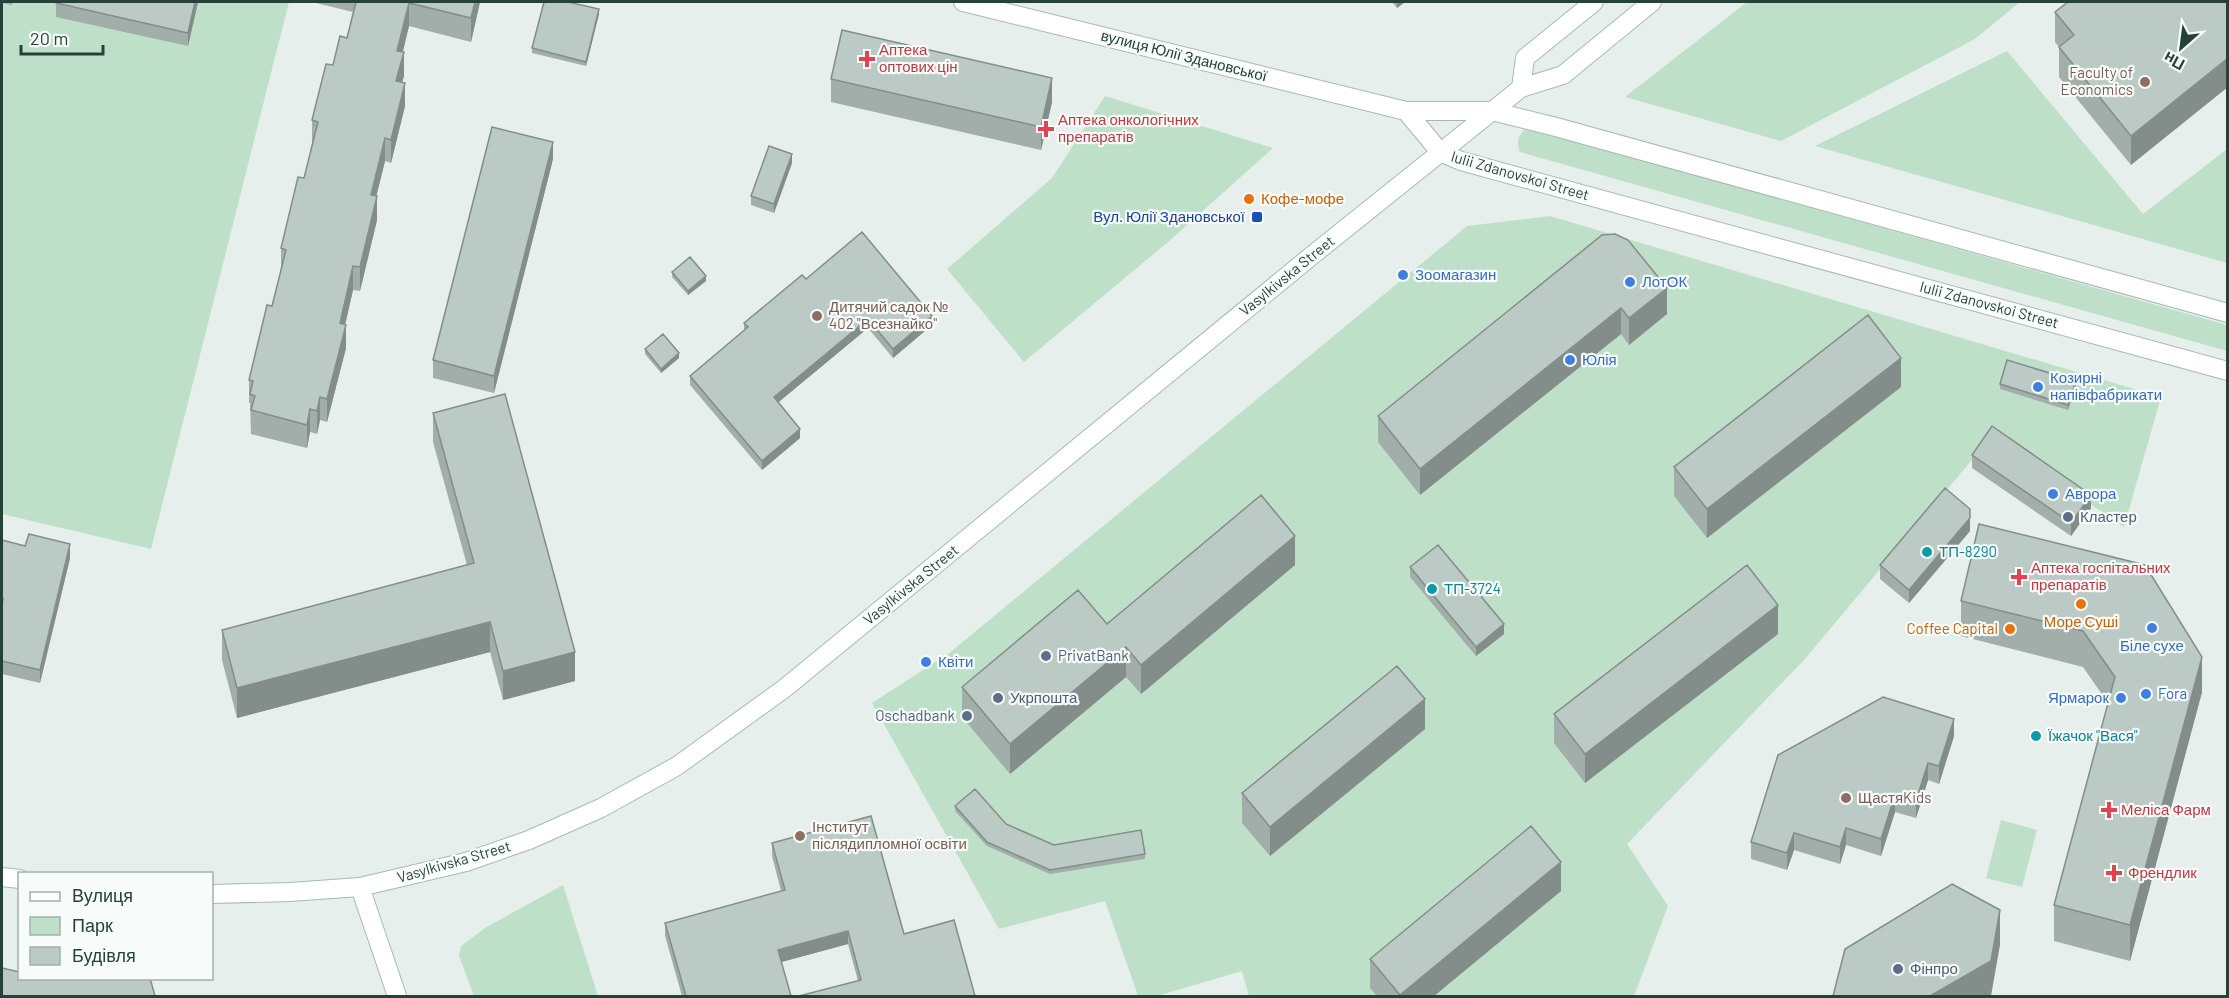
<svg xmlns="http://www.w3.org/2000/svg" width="2229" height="998" font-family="Barlow,sans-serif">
<rect width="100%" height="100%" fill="#e6efeb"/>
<path fill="#bfe0c8" d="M 2,2 L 289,2 L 151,549 L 2,514 Z
M 1747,2 L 2020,2 L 1975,39 L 1781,141 L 1625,97 Z
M 2007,51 L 2143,214 L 2227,149 L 2227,263 L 1815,146 Z
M 1105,96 L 1273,148 L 1168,242 L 1024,362 L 947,269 L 1052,178 Z
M 1533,129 L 2227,325 L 2227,351 L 1520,152 C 1516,142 1518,137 1524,130 Z
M 1550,216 L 2161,397 L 2124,527 L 1991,437 L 1804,660 L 1627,844 L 1668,906 L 1634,996 L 1249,996 L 1242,971 L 1157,996 L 1138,996 L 1105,901 L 999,929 L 872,703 L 948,654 L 1467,226 Z
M 2001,820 L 2037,830 L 2022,887 L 1986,878 Z
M 563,885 L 598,996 L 474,996 L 459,956 L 461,946 L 485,928 Z"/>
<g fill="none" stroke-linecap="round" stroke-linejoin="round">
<g stroke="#a8b8b2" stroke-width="20">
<path id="minor" d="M 963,2 L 1406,111 L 1492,111
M 1406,111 L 1440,152"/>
</g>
<g stroke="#a8b8b2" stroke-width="20">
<path id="tertiary" d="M 1492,111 L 1556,127 L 2228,313
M 1440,152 L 1461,161 L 2228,371"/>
</g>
<g stroke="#a4bbb3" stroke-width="20">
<path id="secondary" d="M 1521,88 L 1525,58 L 1594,2
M 2,877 L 20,879
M 360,887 L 397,996
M 212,894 L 290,892 L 360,887 L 466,862 L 529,840 L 601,808 L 677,766 L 785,688 L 1315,253 L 1521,88 L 1563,75 L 1652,2"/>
</g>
<use href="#minor" stroke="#fff" stroke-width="18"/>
<use href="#tertiary" stroke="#fff" stroke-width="18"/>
<use href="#secondary" stroke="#fff" stroke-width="18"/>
</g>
<path fill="#a1aea9" d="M 2,2 L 13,2 L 12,5 L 2,3 Z
M 198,2 L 188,46 L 56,17 L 56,3 Z
M 316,2 L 480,2 L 471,42 L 409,26 L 403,52 L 404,76 L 402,82 L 405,106 L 391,163 L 385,161 L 376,196 L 377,220 L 360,291 L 353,290 L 345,325 L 346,348 L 327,422 L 320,420 L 317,434 L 310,432 L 307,448 L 251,434 L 250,403 L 249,403 L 249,380 L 272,306 L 281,271 L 281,248 L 304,178 L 312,144 L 312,120 L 333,65 L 347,38 L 353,12 L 316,3 Z
M 1392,2 L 1405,2 L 1397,8 Z
M 2228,2 L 2131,165 L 2059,77 L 2059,47 L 2055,42 L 2055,12 Z
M 599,14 L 586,66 L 532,53 L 532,48 Z
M 831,79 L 1052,102 L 1041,150 L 831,102 Z
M 553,159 L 494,393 L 433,378 L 433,360 Z
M 792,163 L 774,213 L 751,205 L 751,196 Z
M 1602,235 L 1667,314 L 1629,345 L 1621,334 L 1420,495 L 1378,442 L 1378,416 Z
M 672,272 L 706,281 L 688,295 L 672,277 Z
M 806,279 L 932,325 L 893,358 L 868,328 L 778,402 L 800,438 L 762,470 L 690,385 L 690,376 L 744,330 L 744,323 Z
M 645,349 L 679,358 L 661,373 L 645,354 Z
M 2000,384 L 2076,385 L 2068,410 L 2000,389 Z
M 1901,387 L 1707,538 L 1674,496 L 1674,467 Z
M 433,413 L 575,681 L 503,700 L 490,652 L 237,718 L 222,660 L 222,630 L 467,565 L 433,442 Z
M 1972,455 L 2091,508 L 2071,536 L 1972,468 Z
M 1979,524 L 2202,692 L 2130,961 L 2054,941 L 2054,905 L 2108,703 L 2083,667 L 1961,636 L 1961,601 Z
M 1970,531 L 1909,603 L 1880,579 L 1880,565 Z
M 2,540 L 70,558 L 40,683 L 2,674 Z
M 1295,565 L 1141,694 L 1126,677 L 1010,774 L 962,717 L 962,687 L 1107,624 Z
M 1410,567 L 1504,634 L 1476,656 L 1410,577 Z
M 1778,634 L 1585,783 L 1554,743 L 1554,714 Z
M 1425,729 L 1270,856 L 1242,823 L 1242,793 Z
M 1954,736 L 1939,784 L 1928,780 L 1916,818 L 1895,812 L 1881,856 L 1846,845 L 1840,864 L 1794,850 L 1787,870 L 1751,859 L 1751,842 Z
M 955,806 L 1006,824 L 1054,845 L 1145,854 L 1145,859 L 1050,874 L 987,846 L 955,811 Z
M 772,843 L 904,934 L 975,996 L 858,981 L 848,944 L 781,962 L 791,996 L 682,996 L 665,936 L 665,923 L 781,891 L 772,856 Z
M 1561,891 L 1434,996 L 1377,996 L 1370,988 L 1370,959 Z"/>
<path fill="#838d89" d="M 195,2 L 198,2 L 188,46 L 188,33 Z
M 475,2 L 480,2 L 471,42 L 471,18 Z
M 1397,2 L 1405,2 L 1397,8 Z
M 409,3 L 409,26 L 397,74 L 397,51 Z
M 599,9 L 599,14 L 586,66 L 586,62 Z
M 404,52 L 404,76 L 396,104 L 396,81 Z
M 2228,58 L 2228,87 L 2131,165 L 2131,136 Z
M 1052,78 L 1052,102 L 1041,150 L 1041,127 Z
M 405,83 L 405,106 L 391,163 L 391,140 Z
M 385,138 L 385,161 L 371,218 L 371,195 Z
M 553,142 L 553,159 L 494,393 L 494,376 Z
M 792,154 L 792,163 L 774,213 L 774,204 Z
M 377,196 L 377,220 L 360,291 L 360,267 Z
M 353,266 L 353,290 L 340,347 L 340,323 Z
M 706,276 L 706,281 L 688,295 L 688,291 Z
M 1667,288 L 1667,314 L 1629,345 L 1629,318 Z
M 1621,308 L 1621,334 L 1420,495 L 1420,469 Z
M 932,316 L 932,325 L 893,358 L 893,349 Z
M 868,319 L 868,328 L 774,406 L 774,397 Z
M 346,325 L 346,348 L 327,422 L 327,399 Z
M 679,353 L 679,358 L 661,373 L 661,369 Z
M 1901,358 L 1901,387 L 1707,538 L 1707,509 Z
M 2076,381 L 2076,385 L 2068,410 L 2068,405 Z
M 320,397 L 320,420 L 317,434 L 317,411 Z
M 310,409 L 310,432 L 307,448 L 307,425 Z
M 800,429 L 800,438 L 762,470 L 762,461 Z
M 2091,495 L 2091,508 L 2071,536 L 2071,523 Z
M 1970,518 L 1970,531 L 1909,603 L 1909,590 Z
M 1295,536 L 1295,565 L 1141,694 L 1141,665 Z
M 70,544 L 70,558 L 40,683 L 40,670 Z
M 1778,605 L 1778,634 L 1585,783 L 1585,754 Z
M 490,622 L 490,652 L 237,718 L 237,688 Z
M 1504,624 L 1504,634 L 1476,656 L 1476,647 Z
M 1126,647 L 1126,677 L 1010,774 L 1010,744 Z
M 575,652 L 575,681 L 503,700 L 503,671 Z
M 2202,657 L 2202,692 L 2130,961 L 2130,925 Z
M 1425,699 L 1425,729 L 1270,856 L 1270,827 Z
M 1954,719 L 1954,736 L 1939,784 L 1939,766 Z
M 1928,763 L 1928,780 L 1916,818 L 1916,801 Z
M 1895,795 L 1895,812 L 1881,856 L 1881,839 Z
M 1846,828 L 1846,845 L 1840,864 L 1840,847 Z
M 1794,833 L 1794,850 L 1787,870 L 1787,853 Z
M 1561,862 L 1561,891 L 1434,996 L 1400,996 L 1400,995 Z
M 2000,910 L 2000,945 L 1991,996 L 1930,996 Z
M 848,931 L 848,944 L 778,963 L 778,950 Z"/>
<path fill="#bbcac4" stroke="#838d89" stroke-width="1.5" d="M 56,2 L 195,2 L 188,33 L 56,3 Z
M 356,2 L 475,2 L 471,18 L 409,3 L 397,51 L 404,52 L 396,81 L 405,83 L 391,140 L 385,138 L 371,195 L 377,196 L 360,267 L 353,266 L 340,323 L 346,325 L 327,399 L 320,397 L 317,411 L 310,409 L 307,425 L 251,410 L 255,396 L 250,394 L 253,381 L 249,380 L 267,305 L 272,306 L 286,250 L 281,248 L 298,177 L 304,178 L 318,122 L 312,120 L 326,64 L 333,65 L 340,36 L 347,38 Z
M 544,2 L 568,2 L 599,9 L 586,62 L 532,48 Z
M 2068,2 L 2228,2 L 2228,58 L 2131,136 L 2059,47 L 2074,35 L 2055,12 Z
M 842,30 L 1052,78 L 1041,127 L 831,79 Z
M 492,127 L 553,142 L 494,376 L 433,360 Z
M 769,146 L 792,154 L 774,204 L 751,196 Z
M 862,232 L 932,316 L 893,349 L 868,319 L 774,397 L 800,429 L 762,461 L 690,376 L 748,327 L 744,323 L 802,275 L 806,279 Z
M 1615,234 L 1628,240 L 1667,288 L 1629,318 L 1621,308 L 1420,469 L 1378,416 L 1602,235 Z
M 690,257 L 706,276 L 688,291 L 672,272 Z
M 1868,315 L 1901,358 L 1707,509 L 1674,467 Z
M 663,334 L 679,353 L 661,369 L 645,349 Z
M 2007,360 L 2076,381 L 2068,405 L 2000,384 Z
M 505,394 L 575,652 L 503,671 L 490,622 L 237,688 L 222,630 L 474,563 L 433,413 Z
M 1992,426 L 2091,495 L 2071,523 L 1972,455 Z
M 1945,488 L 1970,509 L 1970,518 L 1909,590 L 1880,565 Z
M 1261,495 L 1295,536 L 1141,665 L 1126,647 L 1010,744 L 962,687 L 1078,590 L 1107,624 Z
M 1979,524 L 2145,565 L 2202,657 L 2130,925 L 2054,905 L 2115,677 L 2083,631 L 1961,601 Z
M 29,534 L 70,544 L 40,670 L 2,661 L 2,607 L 3,598 L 2,598 L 2,540 L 25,546 Z
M 1438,545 L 1504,624 L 1476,647 L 1410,567 Z
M 1747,565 L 1778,605 L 1585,754 L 1554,714 Z
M 1397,666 L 1425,699 L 1270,827 L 1242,793 Z
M 1883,697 L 1954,719 L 1939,766 L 1928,763 L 1916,801 L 1895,795 L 1881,839 L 1846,828 L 1840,847 L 1794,833 L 1787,853 L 1751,842 L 1778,755 Z
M 975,789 L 1006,824 L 1054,845 L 1141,830 L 1145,854 L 1050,870 L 987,842 L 955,806 Z
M 871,816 L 904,934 L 954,920 L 975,996 L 799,996 L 861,980 L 848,931 L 778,950 L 791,996 L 686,996 L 665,923 L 785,890 L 772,843 Z
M 1531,826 L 1561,862 L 1400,995 L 1370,959 Z
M 1952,884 L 2000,910 L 1991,961 L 1930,996 L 1833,996 L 1845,949 Z
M 2,968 L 20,972 L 20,978 L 44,978 L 48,979 L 48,978 L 150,978 L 155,996 L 2,996 Z"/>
<g fill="#e0444e" stroke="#f7fbf9" stroke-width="2">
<path d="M864 50h6v6h6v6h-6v6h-6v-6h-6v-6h6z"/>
<path d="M1043 120h6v6h6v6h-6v6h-6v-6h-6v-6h6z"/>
<path d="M2016 568h6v6h6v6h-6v6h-6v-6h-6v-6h6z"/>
<path d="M2106 801h6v6h6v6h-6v6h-6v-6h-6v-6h6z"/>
<path d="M2111 864h6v6h6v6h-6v6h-6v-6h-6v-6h6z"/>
</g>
<g fill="#8d6e63" stroke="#f7fbf9" stroke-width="2">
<circle cx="2145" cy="82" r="6"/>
<circle cx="817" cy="316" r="6"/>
<circle cx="1846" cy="798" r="6"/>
<circle cx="800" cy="836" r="6"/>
</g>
<g fill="#e8710a" stroke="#f7fbf9" stroke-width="2">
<circle cx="1249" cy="199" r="6"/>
<circle cx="2081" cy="604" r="6"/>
<circle cx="2010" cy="629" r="6"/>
</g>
<rect fill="#1a4fb4" stroke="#f7fbf9" stroke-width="2" x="1251" y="211" width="12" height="12" rx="3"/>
<g fill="#3f7fe0" stroke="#f7fbf9" stroke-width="2">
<circle cx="1403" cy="275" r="6"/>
<circle cx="1630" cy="282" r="6"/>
<circle cx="1570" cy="360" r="6"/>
<circle cx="2038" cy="387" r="6"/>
<circle cx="2053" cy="494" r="6"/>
<circle cx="2152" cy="628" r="6"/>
<circle cx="926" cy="662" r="6"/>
<circle cx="2146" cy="694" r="6"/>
<circle cx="2121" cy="698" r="6"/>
</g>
<g fill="#5c6f8a" stroke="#f7fbf9" stroke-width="2">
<circle cx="2068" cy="517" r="6"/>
<circle cx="1046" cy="656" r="6"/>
<circle cx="998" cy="698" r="6"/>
<circle cx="967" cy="716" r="6"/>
<circle cx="1898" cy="969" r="6"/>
</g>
<g fill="#0f9aa8" stroke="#f7fbf9" stroke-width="2">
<circle cx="1927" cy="552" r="6"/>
<circle cx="1432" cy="589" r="6"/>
<circle cx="2036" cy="736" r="6"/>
</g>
<g text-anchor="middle" stroke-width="4.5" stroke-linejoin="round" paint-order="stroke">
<g font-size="15" fill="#be3a42" stroke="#f7fbf9" text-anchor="start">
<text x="879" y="55">Аптека<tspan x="879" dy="17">оптових цін</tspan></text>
<text x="1058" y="125">Аптека онкологічних<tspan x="1058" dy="17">препаратів</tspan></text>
<text x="2031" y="573">Аптека госпітальних<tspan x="2031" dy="17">препаратів</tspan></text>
<text x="2121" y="815">Меліса Фарм</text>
<text x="2128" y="878">Френдлик</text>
</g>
<g font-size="15" fill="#24423a" stroke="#f7fbf9">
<text transform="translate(1184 56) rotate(14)" y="5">вулиця Юлії Здановської</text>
<text transform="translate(1520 176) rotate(16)" y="5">Iulii Zdanovskoi Street</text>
<text transform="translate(1287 276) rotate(-39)" y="5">Vasylkivska Street</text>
<text transform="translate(1989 305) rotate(15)" y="5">Iulii Zdanovskoi Street</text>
<text transform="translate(911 585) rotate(-39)" y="5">Vasylkivska Street</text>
<text transform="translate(454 862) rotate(-16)" y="5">Vasylkivska Street</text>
</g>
<g font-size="15" fill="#785e54" stroke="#f7fbf9" text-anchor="start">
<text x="2133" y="78" text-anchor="end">Faculty of<tspan x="2133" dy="17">Economics</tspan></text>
<text x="829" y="312">Дитячий садок №<tspan x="829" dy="17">402 "Всезнайко"</tspan></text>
<text x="1858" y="803">ЩастяKids</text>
<text x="812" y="832">Інститут<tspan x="812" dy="17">післядипломної освіти</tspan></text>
</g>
<g font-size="15" fill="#c56008" stroke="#f7fbf9" text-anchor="start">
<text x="1261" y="204">Кофе-мофе</text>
<text x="2081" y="627" text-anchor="middle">Море Суші</text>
<text x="1998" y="634" text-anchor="end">Coffee Capital</text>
</g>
<g font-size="15" fill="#164399" stroke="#f7fbf9" text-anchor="end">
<text x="1245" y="222">Вул. Юлії Здановської</text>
</g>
<g font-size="15" fill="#366cbe" stroke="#f7fbf9" text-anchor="start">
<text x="1415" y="280">Зоомагазин</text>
<text x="1642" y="287">ЛотОК</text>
<text x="1582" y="365">Юлія</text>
<text x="2050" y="383">Козирні<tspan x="2050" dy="17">напівфабрикати</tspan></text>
<text x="2065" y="499">Аврора</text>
<text x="2152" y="651" text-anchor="middle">Біле сухе</text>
<text x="938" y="667">Квіти</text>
<text x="2158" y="699">Fora</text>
<text x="2109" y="703" text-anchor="end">Ярмарок</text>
</g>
<g font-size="15" fill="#4e5e75" stroke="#f7fbf9" text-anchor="start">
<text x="2080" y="522">Кластер</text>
<text x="1058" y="661">PrivatBank</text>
<text x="1010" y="703">Укрпошта</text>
<text x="955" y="721" text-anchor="end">Oschadbank</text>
<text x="1910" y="974">Фінпро</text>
</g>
<g font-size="15" fill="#0d838f" stroke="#f7fbf9" text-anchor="start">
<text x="1939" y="557">ТП-8290</text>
<text x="1444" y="594">ТП-3724</text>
<text x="2048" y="741">Їжачок "Вася"</text>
</g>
</g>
<rect width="2229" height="998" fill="none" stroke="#24423a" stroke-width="6"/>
<rect x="18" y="872" width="195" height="108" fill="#f7fbf9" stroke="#a3b1ad" stroke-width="1.5"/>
<rect x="30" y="892" width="30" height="9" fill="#ffffff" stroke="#a3b1ad" stroke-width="1.5"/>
<text x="72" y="902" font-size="18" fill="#24423a">Вулиця</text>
<rect x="30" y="917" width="30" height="18" fill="#bfe0c8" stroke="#a3b1ad" stroke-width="1.5"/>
<text x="72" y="932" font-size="18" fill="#24423a">Парк</text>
<rect x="30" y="947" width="30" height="18" fill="#bbcac4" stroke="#a3b1ad" stroke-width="1.5"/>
<text x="72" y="962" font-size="18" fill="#24423a">Будівля</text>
<g transform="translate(2181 48) rotate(208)" stroke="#f7fbf9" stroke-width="4.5" paint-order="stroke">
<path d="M0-4.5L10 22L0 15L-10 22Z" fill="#24423a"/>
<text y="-9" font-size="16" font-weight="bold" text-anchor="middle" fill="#24423a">Пн</text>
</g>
<path d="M21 45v9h82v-9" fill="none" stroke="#24423a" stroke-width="3"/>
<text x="30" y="45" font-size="18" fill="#24423a" stroke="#f7fbf9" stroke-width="4.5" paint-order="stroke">20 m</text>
</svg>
